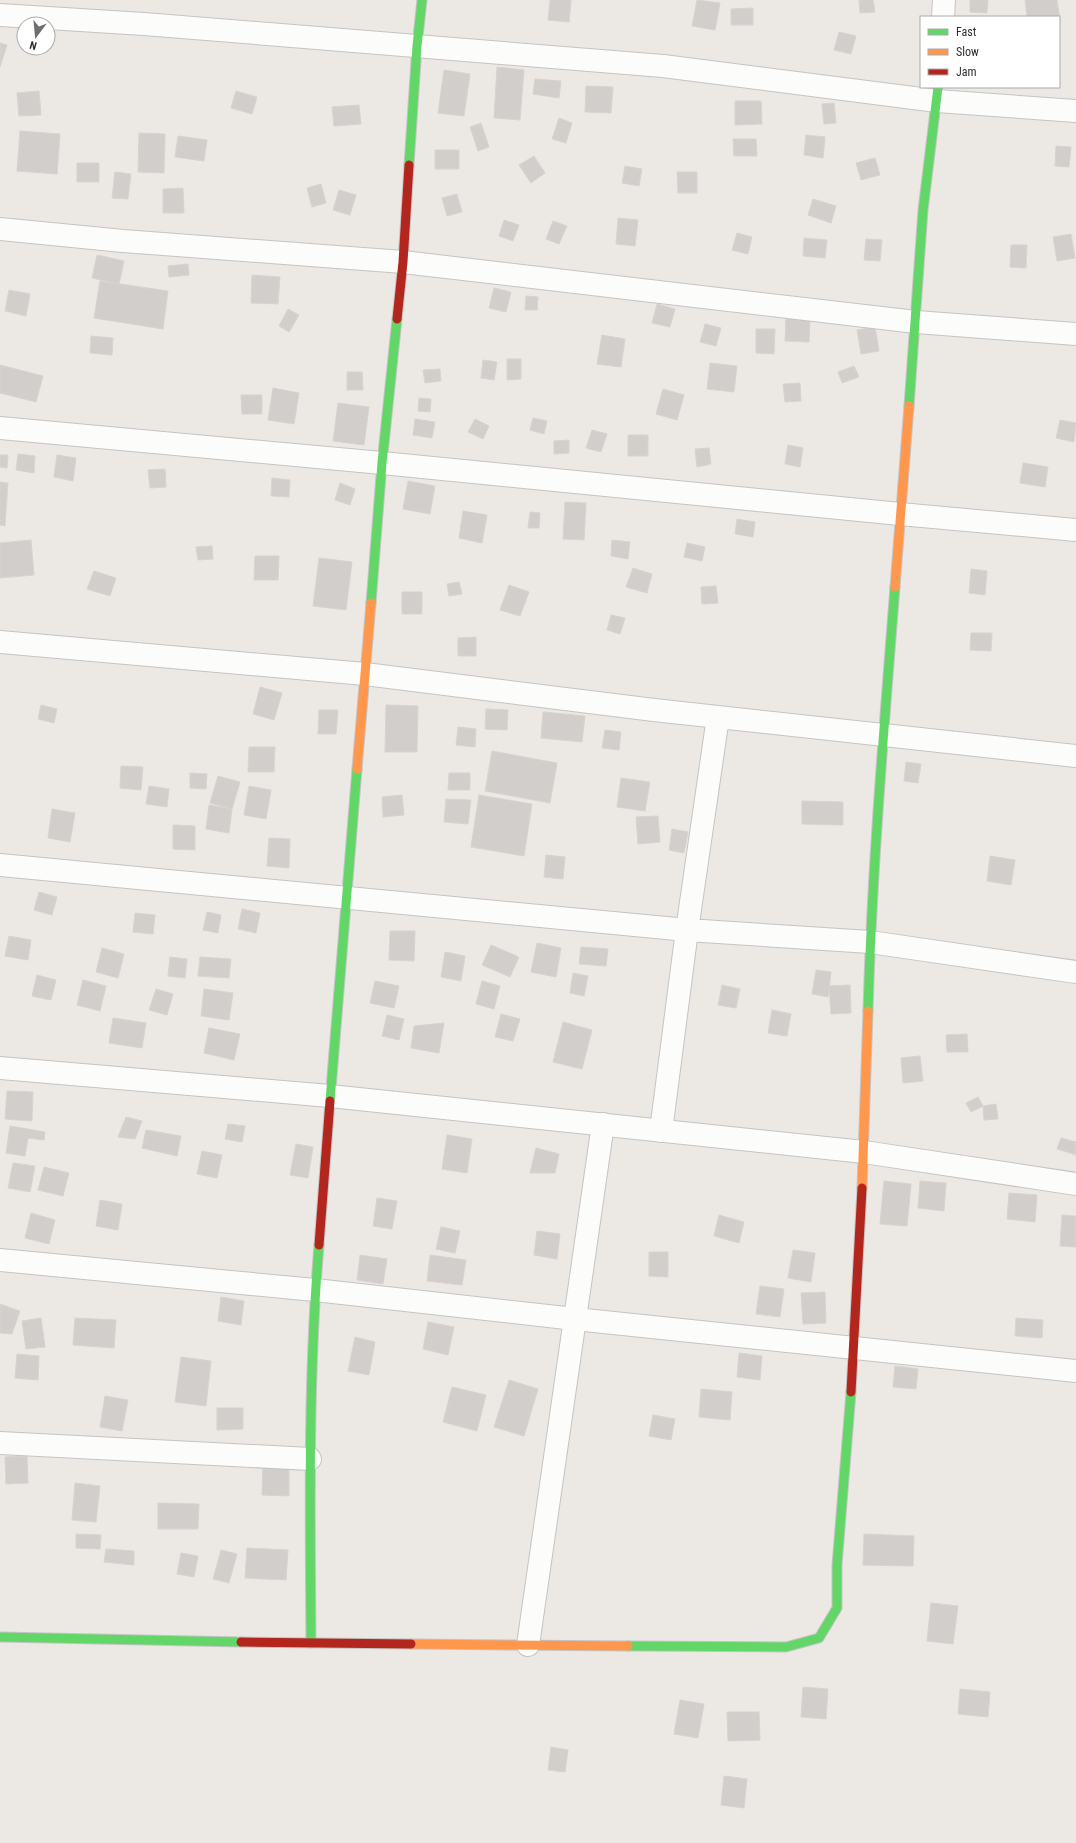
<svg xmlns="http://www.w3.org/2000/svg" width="1076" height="1843" font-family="'Roboto Condensed',sans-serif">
<rect width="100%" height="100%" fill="#ece8e4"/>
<path fill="#d1cecb" stroke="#d7d4d0" d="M 550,0 L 571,0 L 569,22 L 548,20 Z
M 697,0 L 720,3 L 715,30 L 692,26 Z
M 859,0 L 873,0 L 875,12 L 860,13 Z
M 970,0 L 988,0 L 987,13 L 970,12 Z
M 1025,0 L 1057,0 L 1060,20 L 1059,17 L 1027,17 Z
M 753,8 L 753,25 L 731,25 L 731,9 Z
M 839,32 L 856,36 L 851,54 L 834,50 Z
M 0,43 L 7,45 L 0,67 Z
M 497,67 L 524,70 L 520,120 L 494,118 Z
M 444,70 L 470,74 L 464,116 L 438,113 Z
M 535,79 L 561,81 L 559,98 L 533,94 Z
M 586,86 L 613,87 L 611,113 L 585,112 Z
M 39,91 L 41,115 L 19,116 L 17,93 Z
M 236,91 L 257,97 L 252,114 L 231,108 Z
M 735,101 L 761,101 L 762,124 L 735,125 Z
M 834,103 L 836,123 L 824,124 L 822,104 Z
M 359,105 L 361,124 L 334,126 L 332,107 Z
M 559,118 L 572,123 L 566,143 L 552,139 Z
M 481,123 L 489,147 L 478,151 L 470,127 Z
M 20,131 L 60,134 L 57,174 L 17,171 Z
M 139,133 L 165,134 L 164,173 L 138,172 Z
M 806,135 L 825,137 L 823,158 L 804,155 Z
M 178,136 L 207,140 L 204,161 L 175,157 Z
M 733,139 L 756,139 L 757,156 L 734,156 Z
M 1056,146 L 1071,147 L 1069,167 L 1055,166 Z
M 435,150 L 459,150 L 459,169 L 435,169 Z
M 534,156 L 545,173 L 531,183 L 519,165 Z
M 875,158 L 880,175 L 861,180 L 856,163 Z
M 77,163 L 99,163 L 99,182 L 77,182 Z
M 625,166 L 642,169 L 639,186 L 622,183 Z
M 115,172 L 131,174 L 128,199 L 112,198 Z
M 677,172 L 697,172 L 697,193 L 678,193 Z
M 321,184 L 326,203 L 312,207 L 307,188 Z
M 183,188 L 184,213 L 163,213 L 163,189 Z
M 339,190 L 356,195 L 350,215 L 333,210 Z
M 457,194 L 462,212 L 447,216 L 442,198 Z
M 813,199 L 836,206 L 831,223 L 808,215 Z
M 618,218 L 638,220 L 635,246 L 616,244 Z
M 504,220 L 519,225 L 513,241 L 499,236 Z
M 553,221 L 567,226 L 559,244 L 546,239 Z
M 737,233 L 752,237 L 748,254 L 732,250 Z
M 1071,234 L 1075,258 L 1057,261 L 1053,237 Z
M 804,238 L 827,240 L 825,258 L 803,256 Z
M 866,239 L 882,240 L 880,261 L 864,260 Z
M 1011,245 L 1027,245 L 1026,268 L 1010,267 Z
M 97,255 L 124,261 L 119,284 L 92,278 Z
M 188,264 L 189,275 L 169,277 L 168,266 Z
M 252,275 L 280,277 L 278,304 L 251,303 Z
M 100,281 L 168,291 L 163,329 L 94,318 Z
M 494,288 L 511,292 L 506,312 L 489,308 Z
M 9,290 L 30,294 L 26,316 L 5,311 Z
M 526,296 L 538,297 L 537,310 L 525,310 Z
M 657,304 L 675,309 L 670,327 L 652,323 Z
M 288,309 L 299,315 L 289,332 L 279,326 Z
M 786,318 L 810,319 L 809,342 L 785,341 Z
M 705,324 L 721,328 L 716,346 L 700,342 Z
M 875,327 L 879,351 L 861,354 L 857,330 Z
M 756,329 L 775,329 L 774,354 L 756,353 Z
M 602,335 L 625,339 L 621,367 L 597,364 Z
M 91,336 L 113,338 L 112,355 L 90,353 Z
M 507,359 L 521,359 L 521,379 L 507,380 Z
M 483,360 L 497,362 L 494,380 L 481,378 Z
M 710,363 L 737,366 L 734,392 L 707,389 Z
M 0,365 L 43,376 L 36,402 L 0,393 Z
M 854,366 L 859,377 L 842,383 L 838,372 Z
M 440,369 L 441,381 L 425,383 L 423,370 Z
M 347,372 L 362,372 L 363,390 L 347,390 Z
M 800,383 L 801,401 L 785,402 L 783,384 Z
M 273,388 L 299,393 L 294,424 L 268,420 Z
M 663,389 L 684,395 L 677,420 L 656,414 Z
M 241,395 L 262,395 L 262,414 L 242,414 Z
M 419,398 L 431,399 L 430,412 L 418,411 Z
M 338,403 L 369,407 L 364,445 L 333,441 Z
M 533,418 L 547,421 L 544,434 L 530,430 Z
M 415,419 L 435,422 L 432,438 L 413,435 Z
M 475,419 L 489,426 L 483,439 L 468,432 Z
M 1060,420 L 1076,423 L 1074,442 L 1056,438 Z
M 592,430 L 607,434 L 601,452 L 586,448 Z
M 628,435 L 648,435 L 648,456 L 628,456 Z
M 569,440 L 569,453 L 554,454 L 554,441 Z
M 788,445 L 803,448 L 800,467 L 785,464 Z
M 709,448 L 711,464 L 697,467 L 695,449 Z
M 18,454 L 35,456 L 34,473 L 16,470 Z
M 0,455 L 8,455 L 7,468 L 0,467 Z
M 57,455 L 76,458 L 73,481 L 54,477 Z
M 1023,463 L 1048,467 L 1045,487 L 1020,483 Z
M 165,469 L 166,487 L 150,488 L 148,470 Z
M 272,478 L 290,480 L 289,497 L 271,496 Z
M 408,481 L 435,486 L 430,514 L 403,509 Z
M 0,482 L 8,483 L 5,526 L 0,525 Z
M 340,483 L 355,489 L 350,505 L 335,500 Z
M 565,502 L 586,503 L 584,540 L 563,539 Z
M 463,511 L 487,515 L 482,543 L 459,538 Z
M 530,512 L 540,513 L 539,528 L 528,528 Z
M 737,519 L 755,522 L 753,537 L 735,534 Z
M 31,540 L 34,575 L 0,578 L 0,543 Z
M 612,540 L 630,542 L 628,559 L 611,556 Z
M 687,543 L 705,547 L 702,561 L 684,557 Z
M 212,546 L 213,559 L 198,560 L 196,547 Z
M 255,556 L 279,556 L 278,580 L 254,580 Z
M 319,558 L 352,562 L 346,610 L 313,606 Z
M 633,568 L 652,574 L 647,593 L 626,587 Z
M 971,569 L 987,571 L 985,595 L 969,593 Z
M 94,571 L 116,578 L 110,596 L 87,589 Z
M 459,582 L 462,594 L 449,596 L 447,584 Z
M 509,585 L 529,592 L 520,616 L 500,610 Z
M 716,586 L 718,603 L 702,604 L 701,587 Z
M 402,592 L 422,592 L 422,614 L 402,614 Z
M 611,615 L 625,618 L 620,634 L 607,630 Z
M 971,633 L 992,633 L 991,651 L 970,650 Z
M 476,637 L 476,656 L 458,656 L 458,638 Z
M 260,687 L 282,693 L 274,720 L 253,714 Z
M 41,705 L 57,709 L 54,723 L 38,719 Z
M 386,705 L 418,706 L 417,752 L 385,752 Z
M 486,709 L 508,710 L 507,730 L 485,729 Z
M 319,710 L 338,710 L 336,734 L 318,734 Z
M 543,712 L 585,716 L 582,742 L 541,738 Z
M 458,727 L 476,729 L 475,747 L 456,745 Z
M 605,730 L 621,732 L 619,750 L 602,748 Z
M 249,747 L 275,747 L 274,772 L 248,772 Z
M 492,751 L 557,763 L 550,803 L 485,791 Z
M 906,762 L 921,764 L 918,783 L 904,781 Z
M 121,766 L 143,767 L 141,790 L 120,788 Z
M 190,773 L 207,774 L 206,789 L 190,788 Z
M 449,773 L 470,773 L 470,790 L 448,790 Z
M 218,776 L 240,782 L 232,809 L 210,803 Z
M 621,778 L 650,782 L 645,811 L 617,807 Z
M 149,786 L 169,789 L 167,807 L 146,804 Z
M 249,786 L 271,790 L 266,819 L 244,815 Z
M 402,795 L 404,815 L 383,817 L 382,797 Z
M 479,795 L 532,804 L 524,856 L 471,847 Z
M 446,799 L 471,800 L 468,824 L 444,822 Z
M 802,801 L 843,802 L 843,825 L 802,824 Z
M 209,805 L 232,809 L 229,833 L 206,829 Z
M 52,809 L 75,813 L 70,842 L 48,838 Z
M 658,816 L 660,842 L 638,844 L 636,817 Z
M 173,825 L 195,826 L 195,850 L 173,849 Z
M 672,829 L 688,832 L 684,853 L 669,850 Z
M 269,838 L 290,839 L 289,868 L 267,866 Z
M 546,855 L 565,857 L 563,879 L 544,877 Z
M 990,856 L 1015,860 L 1011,885 L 987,881 Z
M 39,892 L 57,897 L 52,915 L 34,910 Z
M 242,909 L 260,913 L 256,933 L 238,929 Z
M 207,912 L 221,915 L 218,933 L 203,930 Z
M 135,913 L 155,915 L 153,934 L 133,932 Z
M 390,931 L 415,931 L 414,961 L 389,960 Z
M 9,936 L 31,940 L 28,960 L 5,956 Z
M 537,943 L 561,948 L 556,977 L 531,972 Z
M 491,945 L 519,957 L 510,977 L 482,965 Z
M 581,947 L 608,949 L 606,966 L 579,964 Z
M 102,948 L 124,954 L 118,978 L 96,972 Z
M 445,952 L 465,956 L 461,981 L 441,977 Z
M 170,957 L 187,959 L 185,978 L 168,976 Z
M 200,957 L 231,959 L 229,978 L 198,976 Z
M 816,970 L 831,972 L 828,997 L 812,994 Z
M 573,973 L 588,976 L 584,996 L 570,993 Z
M 37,975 L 56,980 L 51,1000 L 32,996 Z
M 83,980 L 106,986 L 100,1011 L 77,1005 Z
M 375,981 L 399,986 L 394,1008 L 370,1003 Z
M 482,981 L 500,986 L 494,1009 L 476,1004 Z
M 722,985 L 740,989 L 736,1008 L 718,1005 Z
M 850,985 L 851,1013 L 831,1014 L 829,986 Z
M 156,989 L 173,994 L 167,1015 L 149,1010 Z
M 204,989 L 233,993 L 229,1020 L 201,1016 Z
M 772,1010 L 791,1014 L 787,1036 L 768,1033 Z
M 501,1014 L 520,1019 L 513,1041 L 495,1037 Z
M 387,1015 L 404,1019 L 399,1040 L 382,1036 Z
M 113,1018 L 146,1023 L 142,1048 L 109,1043 Z
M 563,1022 L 592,1030 L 582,1069 L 553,1062 Z
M 444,1023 L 439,1053 L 411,1048 L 414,1026 Z
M 209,1028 L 240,1034 L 234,1060 L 204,1053 Z
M 967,1034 L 968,1052 L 947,1052 L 946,1035 Z
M 920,1056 L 923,1081 L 903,1083 L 901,1058 Z
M 7,1091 L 33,1092 L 32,1121 L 5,1119 Z
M 978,1097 L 983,1106 L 971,1112 L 966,1103 Z
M 996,1104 L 998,1119 L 984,1120 L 983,1106 Z
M 126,1117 L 142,1121 L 135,1139 L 118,1137 Z
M 228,1124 L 245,1126 L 242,1142 L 225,1139 Z
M 10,1126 L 45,1132 L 44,1140 L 28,1138 L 25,1156 L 6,1153 Z
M 146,1130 L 181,1136 L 177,1156 L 142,1148 Z
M 447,1135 L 472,1139 L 467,1173 L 442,1169 Z
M 1061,1138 L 1076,1142 L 1076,1155 L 1057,1149 Z
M 296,1144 L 313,1147 L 308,1178 L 290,1175 Z
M 536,1148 L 559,1154 L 555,1173 L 530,1173 Z
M 202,1151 L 222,1155 L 217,1178 L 197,1174 Z
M 13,1163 L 35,1166 L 30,1192 L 8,1188 Z
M 44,1167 L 69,1173 L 63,1196 L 38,1190 Z
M 884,1181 L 911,1184 L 907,1226 L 880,1224 Z
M 920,1181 L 946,1183 L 944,1211 L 918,1208 Z
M 1009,1193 L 1037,1195 L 1035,1222 L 1007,1219 Z
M 377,1198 L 397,1201 L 392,1229 L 373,1226 Z
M 100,1200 L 122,1204 L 118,1230 L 96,1226 Z
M 31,1213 L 55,1220 L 49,1244 L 25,1238 Z
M 719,1215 L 744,1222 L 739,1243 L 714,1236 Z
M 1062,1215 L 1076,1216 L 1076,1247 L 1060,1246 Z
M 441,1227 L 460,1231 L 455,1253 L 436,1249 Z
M 537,1231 L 560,1234 L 557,1259 L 534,1255 Z
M 793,1250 L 815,1253 L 811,1282 L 788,1278 Z
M 649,1252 L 668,1252 L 668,1277 L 649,1276 Z
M 360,1255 L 387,1259 L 383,1284 L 357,1280 Z
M 430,1255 L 466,1260 L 462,1285 L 427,1281 Z
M 760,1286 L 784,1289 L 780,1317 L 756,1314 Z
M 825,1292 L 826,1323 L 803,1324 L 801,1293 Z
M 221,1297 L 244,1301 L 241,1325 L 218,1321 Z
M 0,1304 L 20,1311 L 12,1334 L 0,1333 Z
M 41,1318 L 45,1347 L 26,1349 L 22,1321 Z
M 75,1318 L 116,1320 L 114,1348 L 73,1345 Z
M 1016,1318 L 1043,1320 L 1042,1338 L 1015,1336 Z
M 428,1322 L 454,1327 L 448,1355 L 423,1349 Z
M 355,1337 L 375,1342 L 369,1375 L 348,1371 Z
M 739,1353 L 762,1356 L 760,1380 L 737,1377 Z
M 17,1354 L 39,1356 L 38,1380 L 15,1378 Z
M 181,1357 L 211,1361 L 206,1406 L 175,1402 Z
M 895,1366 L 918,1369 L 916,1389 L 893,1387 Z
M 509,1380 L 538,1389 L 524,1436 L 494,1427 Z
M 452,1387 L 486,1395 L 477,1431 L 443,1422 Z
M 701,1389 L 732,1392 L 730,1420 L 699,1417 Z
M 105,1396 L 128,1400 L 122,1431 L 100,1427 Z
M 217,1408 L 243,1408 L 243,1429 L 217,1430 Z
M 653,1415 L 675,1419 L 671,1440 L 649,1436 Z
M 27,1456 L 28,1483 L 6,1484 L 5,1457 Z
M 263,1465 L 289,1466 L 289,1496 L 262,1495 Z
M 75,1483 L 100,1486 L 96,1522 L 72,1520 Z
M 158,1503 L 199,1504 L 198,1529 L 158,1529 Z
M 76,1534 L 101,1535 L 100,1549 L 76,1548 Z
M 864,1534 L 914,1536 L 913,1566 L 863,1565 Z
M 247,1548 L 288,1550 L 286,1580 L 245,1578 Z
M 106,1549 L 134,1551 L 134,1565 L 104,1562 Z
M 221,1550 L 237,1554 L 229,1583 L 213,1579 Z
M 181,1553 L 198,1556 L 194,1577 L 177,1574 Z
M 931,1603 L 958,1606 L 953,1644 L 927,1641 Z
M 803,1687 L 828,1689 L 826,1719 L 801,1717 Z
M 960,1689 L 990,1692 L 988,1717 L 958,1714 Z
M 680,1700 L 704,1704 L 698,1738 L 674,1734 Z
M 727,1712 L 759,1712 L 760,1740 L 728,1741 Z
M 551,1747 L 568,1750 L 565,1772 L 548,1770 Z
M 724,1776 L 747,1779 L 744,1808 L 721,1805 Z"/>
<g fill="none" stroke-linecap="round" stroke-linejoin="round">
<g stroke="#c5c4c5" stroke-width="24">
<path id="street" d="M 0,15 L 144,24 L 663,66 L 937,101 L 1076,111
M 943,17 L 944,0
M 0,229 L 123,241 L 403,262 L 916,322 L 1076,334
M 0,428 L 382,463 L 900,514 L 1076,530
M 0,642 L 365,674 L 654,710 L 1076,756
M 0,865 L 687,930 L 870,942 L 1076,972
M 0,1068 L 330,1096 L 864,1152 L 1076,1184
M 661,1131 L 687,930 L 718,717
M 0,1260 L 315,1290 L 575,1319 L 1076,1371
M 0,1443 L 310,1459
M 528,1645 L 603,1124"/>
</g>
<g stroke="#c5c4c5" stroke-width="11">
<path id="fast" d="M 409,165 L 417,46 L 422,0
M 909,406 L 923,210 L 938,87
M 371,603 L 382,463 L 397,319
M 868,1011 C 872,869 884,728 895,587
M 330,1101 L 357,769
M 0,1637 L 241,1642
M 311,1643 C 310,1510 308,1377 319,1245
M 628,1646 L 786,1647 L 819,1638 L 837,1608 L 837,1565 L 851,1392"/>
</g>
<g stroke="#c5c4c5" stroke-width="11">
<path id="slow" d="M 895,587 L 909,406
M 357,769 L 371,603
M 862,1188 L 868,1011
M 411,1644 L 628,1646"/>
</g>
<g stroke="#c5c4c5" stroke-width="11">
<path id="jam" d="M 397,319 L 403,262 L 409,165
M 319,1245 L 330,1101
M 851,1392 L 862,1188
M 241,1642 L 411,1644"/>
</g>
<use href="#street" stroke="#fcfcfb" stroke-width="22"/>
<use href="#fast" stroke="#63d668" stroke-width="9"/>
<use href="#slow" stroke="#ff974d" stroke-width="9"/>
<use href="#jam" stroke="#b3261e" stroke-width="9"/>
</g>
<rect x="920" y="16" width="140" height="72" fill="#ffffff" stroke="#ababab"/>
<rect x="928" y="29" width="20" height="6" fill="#63d668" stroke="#ababab"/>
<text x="956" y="36" font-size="12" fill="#2e2e2e">Fast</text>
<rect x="928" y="49" width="20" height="6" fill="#ff974d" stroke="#ababab"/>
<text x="956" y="56" font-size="12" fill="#2e2e2e">Slow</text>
<rect x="928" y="69" width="20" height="6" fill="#b3261e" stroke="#ababab"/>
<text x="956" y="76" font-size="12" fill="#2e2e2e">Jam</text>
<g transform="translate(36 36) rotate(196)"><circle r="19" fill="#ffffff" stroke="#ababab"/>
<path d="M0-3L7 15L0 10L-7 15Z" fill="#706f6e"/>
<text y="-6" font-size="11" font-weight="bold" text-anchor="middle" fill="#2e2e2e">N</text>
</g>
</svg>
